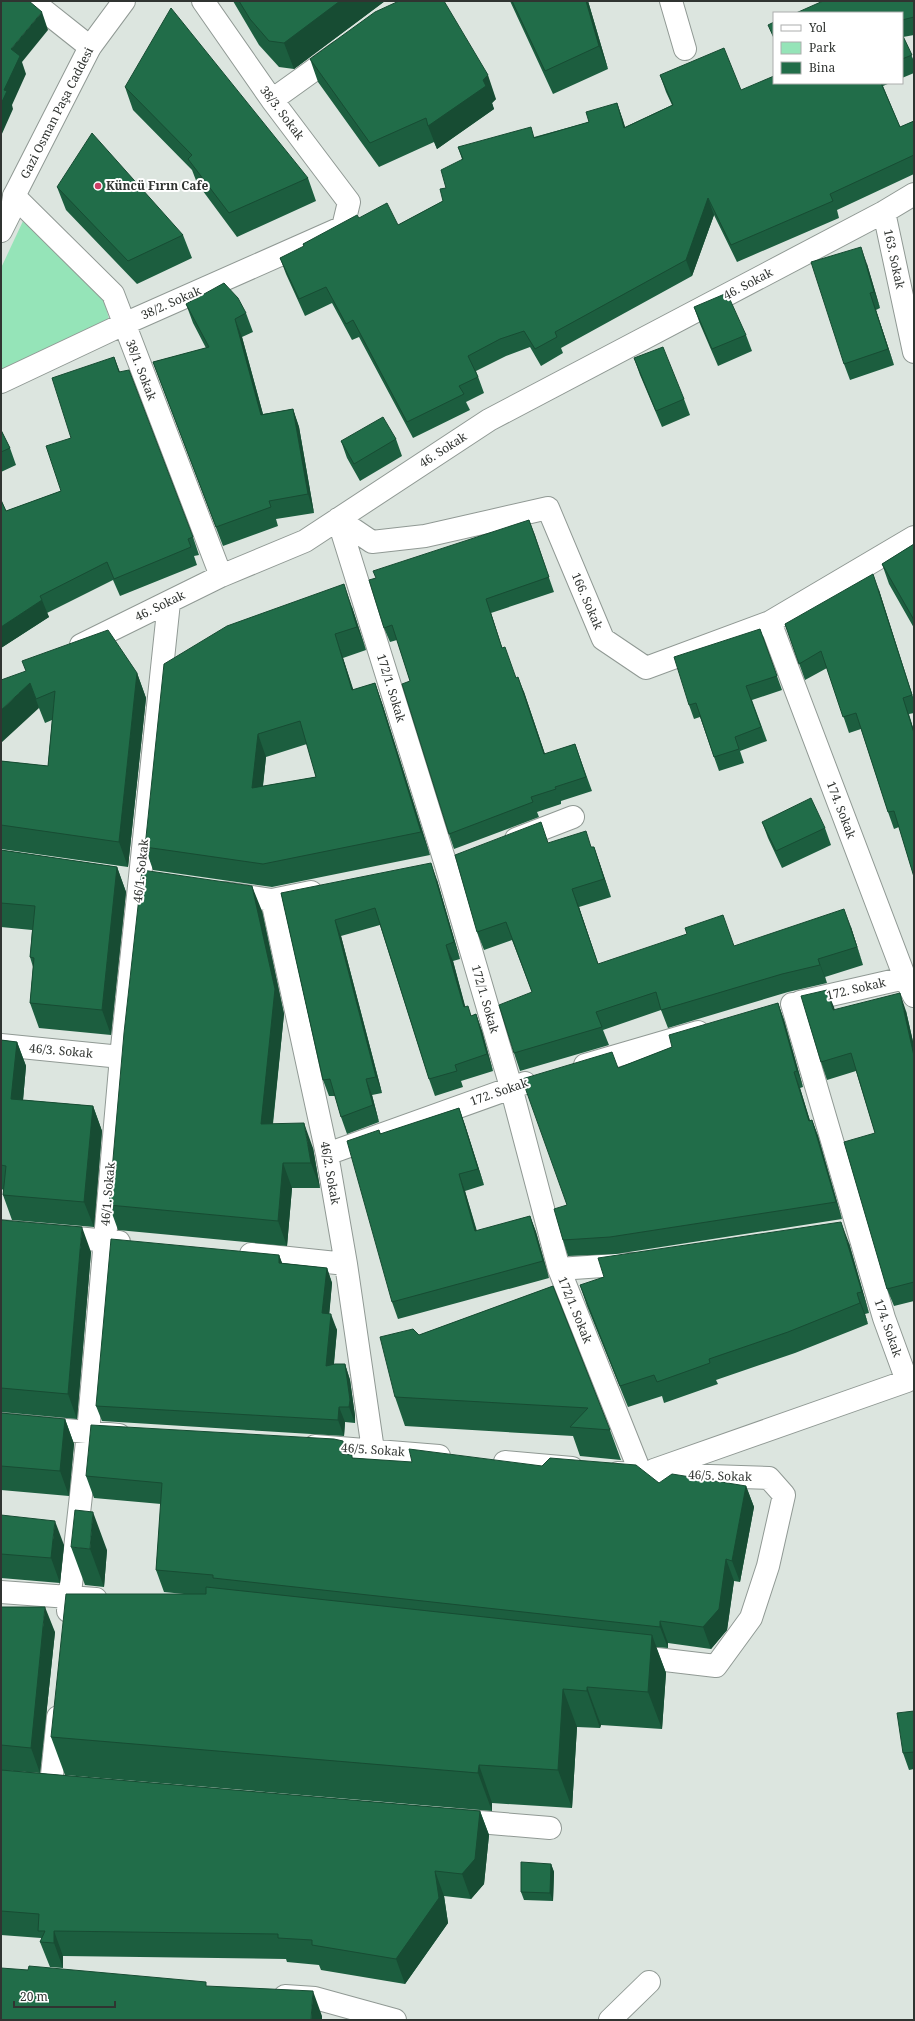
<svg xmlns="http://www.w3.org/2000/svg" width="915" height="2021" font-family="'Noto Serif',serif">
<rect width="100%" height="100%" fill="#dce5df"/>
<path fill="#95e4b8" d="M 23,221 L 104,300 L 109,319 L 1,370 L 1,268 Z"/>
<g fill="none" stroke-linecap="round" stroke-linejoin="round">
<g stroke="#909994" stroke-width="24">
<path id="minor" d="M 32,1 L 90,47
M 671,1 L 685,49
M 272,100 L 339,52
M 14,196 L 113,294 L 221,576
M 884,212 L 914,352
M 1,382 L 124,324 L 343,227 L 349,202 L 272,100 L 203,1
M 338,519 L 446,865 L 511,1087 L 559,1269 L 641,1474
M 338,519 L 372,542 L 425,536 L 548,508 L 603,639 L 646,668 L 770,622 L 914,537
M 770,622 L 905,978 L 914,996
M 81,645 L 221,576 L 305,541 L 489,420 L 884,212 L 914,194
M 516,839 L 573,817
M 226,893 L 272,900 L 311,892
M 272,900 L 327,1154 L 346,1264 L 373,1450
M 800,1002 L 905,978
M 1,1045 L 121,1057
M 585,1065 L 698,1032
M 327,1154 L 525,1083
M 1,1231 L 119,1242
M 251,1254 L 346,1264
M 559,1269 L 631,1264
M 1,1424 L 119,1435
M 315,1446 L 439,1456
M 505,1462 L 572,1468
M 654,1470 L 907,1381 L 884,1318 L 792,1004
M 618,1473 L 769,1478 L 784,1495 L 768,1566 L 751,1618 L 716,1666 L 631,1656
M 1,1592 L 96,1599
M 68,1611 L 88,1433 L 121,1057 L 169,602
M 51,1785 L 58,1717
M 455,1820 L 550,1828
M 285,1996 L 315,1998 L 395,2020
M 610,2020 L 649,1982"/>
</g>
<g stroke="#909994" stroke-width="24">
<path id="major" d="M 1,231 L 12,209 L 14,196 L 90,47 L 124,1"/>
</g>
<use href="#minor" stroke="#fff" stroke-width="22"/>
<use href="#major" stroke="#fff" stroke-width="22"/>
</g>
<path fill="#1c5e3f" fill-rule="evenodd" d="M 233,1 L 385,1 L 294,69 L 279,67 L 259,45 Z
M 510,1 L 588,1 L 608,69 L 553,94 Z
M 914,1 L 914,35 L 903,37 L 914,61 L 914,73 L 902,78 L 902,13 Z
M 310,59 L 496,99 L 492,103 L 494,109 L 437,149 L 434,142 L 379,167 L 318,82 Z
M 660,75 L 741,90 L 774,83 L 890,83 L 883,86 L 900,127 L 914,121 L 914,174 L 837,210 L 839,218 L 737,262 L 714,215 L 692,276 L 561,348 L 563,353 L 541,366 L 530,347 L 506,356 L 476,371 L 484,393 L 466,402 L 470,410 L 413,438 L 359,337 L 352,340 L 332,303 L 305,316 L 286,274 L 280,258 L 304,247 L 303,244 L 359,218 L 398,225 L 443,201 L 446,188 L 462,159 L 458,147 L 534,137 L 589,122 L 617,103 L 625,127 L 672,105 L 666,92 Z
M 125,87 L 308,178 L 316,201 L 237,237 L 197,183 L 192,170 L 133,110 Z
M 57,187 L 183,235 L 192,258 L 137,284 L 66,210 Z
M 867,264 L 880,308 L 876,310 L 894,365 L 850,380 L 844,364 Z
M 186,304 L 246,313 L 253,332 L 242,337 L 263,414 L 293,409 L 299,427 L 314,513 L 276,519 L 278,526 L 223,546 L 153,362 L 206,348 L 193,323 Z
M 694,307 L 746,335 L 752,351 L 718,366 L 700,324 Z
M 114,357 L 120,372 L 193,537 L 199,555 L 194,556 L 197,565 L 120,596 L 113,580 L 47,613 L 49,617 L 1,648 L 1,500 L 6,511 L 61,491 L 71,438 Z
M 634,358 L 684,399 L 690,415 L 662,427 L 640,375 Z
M 1,430 L 10,448 L 16,465 L 1,472 Z
M 396,439 L 402,456 L 360,481 L 347,458 L 341,441 Z
M 529,520 L 554,592 L 491,613 L 502,648 L 516,678 L 524,692 L 545,754 L 575,744 L 592,791 L 561,801 L 561,804 L 537,812 L 539,817 L 454,849 L 449,834 L 410,681 L 397,640 L 390,642 L 384,628 Z
M 914,544 L 914,628 L 889,584 L 882,564 Z
M 879,590 L 914,700 L 914,713 L 909,714 L 914,731 L 914,877 L 899,827 L 894,829 L 888,812 L 861,729 L 849,733 L 827,668 L 805,680 L 785,624 Z
M 352,607 L 366,650 L 343,658 L 353,690 L 375,683 L 383,706 L 430,855 L 272,887 L 153,870 L 145,847 ZM 307,744 L 316,777 L 263,786 L 266,757 Z
M 760,629 L 782,690 L 752,700 L 767,741 L 740,751 L 744,763 L 719,771 L 700,717 L 694,719 L 689,705 Z
M 137,673 L 146,698 L 128,867 L 1,849 L 1,761 L 48,766 L 52,720 L 45,723 L 39,708 L 1,680 Z
M 762,822 L 825,828 L 831,845 L 782,868 L 768,838 Z
M 548,843 L 592,847 L 594,847 L 611,897 L 579,907 L 598,964 L 734,946 L 851,927 L 863,965 L 825,977 L 827,983 L 788,992 L 668,1028 L 661,1010 L 603,1030 L 609,1045 L 520,1071 L 514,1053 L 532,992 L 512,940 L 484,950 L 477,932 Z
M 1,850 L 117,867 L 126,892 L 111,1035 L 39,1028 L 30,1003 L 33,967 L 30,957 L 32,930 L 1,927 Z
M 437,880 L 460,959 L 453,961 L 465,1007 L 471,1016 L 476,1014 L 482,1031 L 493,1071 L 461,1081 L 463,1087 L 435,1096 L 429,1079 L 380,925 L 341,936 L 382,1093 L 372,1095 L 379,1122 L 347,1134 L 341,1117 L 335,1096 L 329,1096 L 323,1080 L 281,893 Z
M 262,911 L 284,1014 L 273,1124 L 313,1148 L 320,1188 L 292,1188 L 287,1246 L 118,1230 L 109,1205 Z
M 778,1003 L 784,1020 L 803,1087 L 800,1088 L 810,1121 L 812,1120 L 818,1136 L 842,1219 L 616,1254 L 568,1256 L 563,1240 L 567,1205 L 618,1068 L 672,1047 Z
M 835,1010 L 906,1011 L 914,1046 L 914,1301 L 894,1306 L 887,1289 L 875,1133 L 856,1071 L 827,1080 L 821,1062 Z
M 1,1040 L 17,1042 L 26,1066 L 23,1100 L 93,1106 L 102,1131 L 94,1227 L 12,1220 L 3,1195 L 4,1190 L 1,1189 Z
M 459,1108 L 465,1125 L 484,1185 L 465,1191 L 477,1231 L 530,1216 L 536,1232 L 549,1278 L 398,1319 L 392,1302 L 379,1130 L 381,1134 Z
M 1,1220 L 91,1252 L 77,1419 L 1,1412 Z
M 849,1243 L 869,1313 L 865,1314 L 868,1324 L 795,1353 L 716,1380 L 718,1384 L 664,1403 L 662,1396 L 628,1407 L 587,1306 L 580,1285 Z
M 279,1255 L 282,1263 L 327,1268 L 332,1283 L 329,1314 L 337,1330 L 334,1364 L 345,1364 L 350,1380 L 355,1416 L 355,1423 L 345,1422 L 344,1436 L 102,1421 L 96,1406 Z
M 553,1286 L 610,1430 L 621,1460 L 580,1456 L 573,1436 L 405,1426 L 395,1397 L 419,1335 Z
M 1,1413 L 65,1419 L 74,1444 L 69,1496 L 1,1490 Z
M 348,1454 L 353,1458 L 659,1483 L 746,1486 L 754,1507 L 740,1582 L 734,1581 L 727,1630 L 711,1649 L 668,1643 L 668,1648 L 656,1647 L 666,1673 L 662,1729 L 601,1725 L 600,1728 L 577,1727 L 572,1808 L 492,1803 L 492,1811 L 65,1775 L 51,1737 L 184,1594 L 164,1592 L 156,1570 L 161,1504 L 94,1498 L 86,1476 Z
M 1,1515 L 64,1545 L 60,1583 L 1,1578 Z
M 71,1547 L 107,1550 L 104,1587 L 85,1585 Z
M 1,1607 L 55,1632 L 40,1773 L 1,1770 Z
M 914,1711 L 914,1769 L 909,1770 L 903,1753 Z
M 1,1770 L 480,1811 L 489,1835 L 484,1884 L 471,1899 L 444,1896 L 448,1923 L 405,1984 L 321,1970 L 319,1965 L 287,1962 L 286,1959 L 63,1956 L 63,1968 L 50,1967 L 40,1942 L 41,1940 L 41,1938 L 1,1935 Z
M 551,1864 L 554,1872 L 553,1901 L 524,1900 L 521,1892 Z"/>
<path fill="#174c33" d="M 340,1 L 385,1 L 294,69 L 284,43 Z
M 586,1 L 588,1 L 608,69 L 599,46 Z
M 42,12 L 48,30 L 22,62 L 26,74 L 12,105 L 13,109 L 1,136 L 1,104 L 11,49 Z
M 488,75 L 496,99 L 492,103 L 494,109 L 437,149 L 428,126 L 483,80 Z
M 617,103 L 623,120 L 630,144 L 624,128 Z
M 708,198 L 714,215 L 692,276 L 686,260 Z
M 861,247 L 867,264 L 880,308 L 874,292 Z
M 870,293 L 876,310 L 894,365 L 888,349 Z
M 235,319 L 242,337 L 268,433 L 261,415 Z
M 293,409 L 299,427 L 314,513 L 308,494 Z
M 529,520 L 535,535 L 554,592 L 549,577 Z
M 873,574 L 879,590 L 914,702 L 912,695 Z
M 344,584 L 352,607 L 366,650 L 357,627 Z
M 486,599 L 491,613 L 507,663 L 502,648 Z
M 42,600 L 49,617 L 1,648 L 1,627 Z
M 335,634 L 343,658 L 361,713 L 352,690 Z
M 137,673 L 146,698 L 128,867 L 119,842 Z
M 518,677 L 524,692 L 550,769 L 544,754 Z
M 30,683 L 39,708 L 1,743 L 1,710 Z
M 375,683 L 383,706 L 430,855 L 421,832 Z
M 903,698 L 914,731 L 914,733 Z
M 258,734 L 266,757 L 260,811 L 252,788 Z
M 594,847 L 600,864 L 611,897 L 604,879 Z
M 431,863 L 437,880 L 460,959 L 454,942 Z
M 117,867 L 126,892 L 111,1035 L 102,1010 Z
M 252,886 L 262,911 L 284,1014 L 270,1149 L 261,1124 Z
M 572,889 L 579,907 L 604,982 L 598,964 Z
M 844,909 L 851,927 L 863,965 L 857,947 Z
M 335,920 L 341,936 L 382,1093 L 376,1077 Z
M 446,945 L 453,961 L 470,1024 L 464,1007 Z
M 818,959 L 825,977 L 827,983 L 820,965 Z
M 827,990 L 834,1007 L 840,1028 L 833,1010 Z
M 900,993 L 906,1011 L 914,1046 L 914,1056 Z
M 778,1003 L 784,1020 L 803,1087 L 797,1071 Z
M 476,1014 L 482,1031 L 493,1071 L 487,1054 Z
M 17,1042 L 26,1066 L 21,1123 L 11,1099 Z
M 794,1072 L 800,1088 L 815,1137 L 809,1121 Z
M 366,1079 L 372,1095 L 379,1122 L 373,1105 Z
M 93,1106 L 102,1131 L 94,1227 L 84,1202 Z
M 459,1108 L 465,1125 L 484,1185 L 478,1169 Z
M 812,1120 L 818,1136 L 842,1219 L 836,1202 Z
M 304,1123 L 313,1148 L 320,1188 L 311,1163 Z
M 283,1163 L 292,1188 L 287,1246 L 278,1221 Z
M 459,1174 L 465,1191 L 481,1247 L 475,1231 Z
M 530,1216 L 536,1232 L 549,1278 L 543,1261 Z
M 841,1222 L 849,1243 L 869,1313 L 862,1292 Z
M 82,1227 L 91,1252 L 77,1419 L 68,1394 Z
M 279,1255 L 285,1271 L 279,1263 Z
M 327,1268 L 332,1283 L 328,1329 L 322,1313 Z
M 857,1293 L 865,1314 L 868,1324 L 860,1303 Z
M 331,1314 L 337,1330 L 332,1381 L 326,1366 Z
M 345,1364 L 350,1380 L 355,1416 L 355,1423 L 349,1407 Z
M 339,1407 L 345,1422 L 344,1436 L 338,1420 Z
M 65,1419 L 74,1444 L 69,1496 L 60,1471 Z
M 343,1441 L 351,1463 L 342,1454 Z
M 746,1486 L 754,1507 L 740,1582 L 732,1561 Z
M 93,1512 L 107,1550 L 104,1587 L 90,1549 Z
M 55,1521 L 64,1545 L 60,1583 L 51,1558 Z
M 726,1559 L 734,1581 L 727,1630 L 711,1649 L 703,1627 Z
M 45,1607 L 55,1632 L 40,1773 L 31,1748 Z
M 660,1621 L 668,1643 L 668,1648 L 660,1627 Z
M 652,1635 L 666,1673 L 662,1729 L 648,1692 Z
M 587,1687 L 601,1725 L 600,1728 L 587,1691 Z
M 563,1689 L 577,1727 L 572,1808 L 558,1770 Z
M 479,1765 L 492,1803 L 492,1811 L 478,1773 Z
M 480,1811 L 489,1835 L 484,1884 L 471,1899 L 462,1874 Z
M 551,1864 L 554,1872 L 553,1901 L 550,1893 Z
M 435,1871 L 444,1896 L 448,1923 L 405,1984 L 396,1959 Z
M 54,1931 L 63,1956 L 63,1968 L 54,1943 Z
M 313,1991 L 322,2016 L 322,2020 L 311,2020 Z"/>
<path fill="#216d49" stroke="#174c33" fill-rule="evenodd" d="M 1,1 L 29,1 L 42,12 L 11,49 L 20,56 L 4,90 L 7,91 L 1,104 Z
M 239,1 L 340,1 L 284,43 L 269,41 L 250,19 Z
M 399,1 L 444,1 L 488,75 L 483,80 L 486,86 L 428,126 L 426,118 L 370,143 L 310,59 L 375,12 Z
M 512,1 L 586,1 L 599,46 L 545,71 Z
M 823,1 L 914,1 L 914,17 L 902,20 L 902,13 L 796,13 Z
M 171,8 L 308,178 L 229,213 L 188,159 L 192,155 L 125,87 Z
M 774,22 L 774,38 L 768,25 Z
M 902,34 L 912,55 L 902,59 Z
M 724,48 L 741,90 L 774,76 L 774,83 L 881,83 L 900,127 L 914,121 L 914,155 L 830,194 L 833,201 L 731,245 L 708,198 L 686,260 L 555,332 L 557,337 L 535,349 L 524,331 L 500,339 L 468,356 L 478,377 L 459,386 L 464,394 L 407,422 L 353,320 L 346,324 L 326,287 L 299,299 L 280,258 L 304,246 L 303,244 L 357,215 L 359,218 L 387,203 L 398,225 L 443,201 L 440,189 L 446,188 L 441,170 L 463,159 L 458,147 L 531,127 L 534,138 L 589,122 L 586,112 L 617,103 L 624,128 L 673,105 L 660,75 Z
M 92,133 L 183,235 L 128,261 L 57,187 Z
M 861,247 L 874,292 L 870,293 L 888,349 L 844,364 L 811,262 Z
M 224,283 L 238,298 L 246,313 L 235,319 L 261,415 L 293,409 L 308,494 L 269,501 L 271,507 L 216,527 L 153,362 L 209,347 L 186,304 Z
M 727,293 L 746,335 L 712,349 L 694,307 Z
M 663,347 L 684,399 L 656,411 L 634,358 Z
M 114,357 L 119,372 L 129,370 L 193,537 L 188,539 L 191,547 L 114,579 L 107,562 L 40,596 L 42,600 L 1,627 L 1,500 L 6,511 L 61,491 L 46,446 L 71,438 L 52,378 Z
M 383,417 L 396,439 L 354,464 L 341,441 Z
M 1,430 L 10,448 L 1,452 Z
M 529,520 L 549,577 L 486,599 L 502,648 L 505,647 L 516,678 L 518,677 L 544,754 L 575,744 L 586,777 L 555,787 L 556,789 L 531,797 L 533,802 L 449,834 L 402,684 L 410,681 L 392,625 L 384,628 L 369,580 L 376,578 L 373,571 Z
M 914,544 L 914,620 L 882,564 Z
M 873,574 L 912,695 L 903,698 L 914,733 L 914,877 L 894,811 L 888,812 L 856,713 L 843,717 L 821,651 L 799,664 L 785,624 Z
M 344,584 L 357,627 L 335,634 L 352,690 L 375,683 L 421,832 L 263,864 L 145,847 L 164,664 L 227,626 ZM 300,721 L 316,777 L 252,788 L 258,734 Z
M 760,629 L 777,676 L 746,686 L 761,727 L 735,737 L 739,749 L 714,757 L 696,703 L 689,705 L 674,657 Z
M 108,630 L 137,673 L 119,842 L 1,825 L 1,761 L 48,766 L 55,691 L 36,699 L 30,683 L 1,710 L 1,680 L 26,671 L 22,661 Z
M 811,798 L 825,828 L 776,851 L 762,822 Z
M 541,822 L 548,843 L 586,831 L 591,847 L 594,847 L 604,879 L 572,889 L 598,964 L 687,934 L 685,928 L 723,915 L 734,946 L 844,909 L 857,947 L 818,959 L 820,965 L 782,974 L 661,1010 L 656,992 L 596,1012 L 602,1027 L 514,1053 L 499,1005 L 532,992 L 506,922 L 477,932 L 455,855 Z
M 1,850 L 117,867 L 102,1010 L 30,1003 L 34,958 L 30,957 L 35,906 L 1,903 Z
M 431,863 L 454,942 L 446,945 L 464,1007 L 468,1006 L 471,1016 L 476,1014 L 487,1054 L 455,1065 L 457,1071 L 429,1079 L 375,908 L 335,920 L 376,1077 L 366,1079 L 373,1105 L 341,1117 L 330,1079 L 323,1080 L 281,893 Z
M 142,870 L 252,886 L 275,989 L 261,1124 L 304,1123 L 311,1163 L 283,1163 L 278,1221 L 109,1205 L 124,1033 Z
M 827,990 L 833,1010 L 900,993 L 914,1056 L 914,1282 L 887,1289 L 844,1142 L 875,1133 L 851,1053 L 821,1062 L 801,996 Z
M 778,1003 L 797,1071 L 794,1072 L 809,1121 L 812,1120 L 836,1202 L 610,1237 L 563,1240 L 554,1209 L 567,1205 L 522,1079 L 612,1052 L 618,1068 L 672,1047 L 669,1035 Z
M 1,1040 L 17,1042 L 11,1099 L 93,1106 L 84,1202 L 3,1195 L 6,1166 L 1,1165 Z
M 459,1108 L 478,1169 L 459,1174 L 475,1231 L 530,1216 L 543,1261 L 392,1302 L 347,1141 L 379,1130 L 380,1134 Z
M 1,1220 L 82,1227 L 68,1394 L 1,1388 Z
M 841,1222 L 862,1292 L 857,1293 L 860,1303 L 788,1332 L 709,1359 L 710,1363 L 657,1382 L 654,1375 L 620,1386 L 580,1285 L 604,1277 L 598,1258 Z
M 111,1239 L 279,1255 L 279,1263 L 327,1268 L 322,1313 L 331,1314 L 326,1366 L 335,1364 L 345,1364 L 350,1400 L 349,1407 L 339,1407 L 338,1420 L 96,1406 Z
M 553,1286 L 610,1430 L 570,1427 L 588,1408 L 395,1397 L 380,1337 L 413,1329 L 419,1335 Z
M 1,1413 L 65,1419 L 60,1471 L 1,1466 Z
M 91,1425 L 334,1439 L 343,1441 L 342,1454 L 352,1455 L 352,1458 L 412,1462 L 409,1449 L 542,1466 L 550,1458 L 636,1465 L 659,1483 L 672,1474 L 746,1486 L 732,1561 L 726,1559 L 719,1609 L 703,1627 L 660,1621 L 660,1627 L 213,1578 L 213,1575 L 156,1570 L 162,1483 L 86,1476 Z
M 75,1510 L 93,1512 L 90,1549 L 71,1547 Z
M 1,1515 L 55,1521 L 51,1558 L 1,1554 Z
M 206,1587 L 652,1635 L 648,1692 L 587,1687 L 587,1691 L 563,1689 L 558,1770 L 479,1765 L 478,1773 L 51,1737 L 66,1594 L 206,1594 Z
M 1,1607 L 45,1607 L 31,1748 L 1,1745 Z
M 914,1711 L 914,1752 L 903,1753 L 897,1713 Z
M 1,1770 L 480,1811 L 475,1859 L 462,1874 L 435,1871 L 439,1898 L 396,1959 L 312,1945 L 312,1940 L 278,1938 L 278,1934 L 54,1931 L 54,1943 L 40,1942 L 45,1931 L 38,1931 L 39,1914 L 1,1911 Z
M 521,1862 L 551,1864 L 550,1893 L 521,1892 Z
M 29,1966 L 206,1982 L 206,1986 L 313,1991 L 311,2020 L 1,2020 L 1,1968 L 28,1970 Z"/>
<circle fill="#cd3f65" stroke="#fff" stroke-width="1.5" cx="98" cy="186" r="4"/>
<g text-anchor="middle" stroke-width="4" stroke-linejoin="round" paint-order="stroke">
<g font-size="12" fill="#303431" stroke="#fff">
<text transform="translate(57 113) rotate(-63)" y="4">Gazi Osman Paşa Caddesi</text>
<text transform="translate(282 113) rotate(53)" y="4">38/3. Sokak</text>
<text transform="translate(894 259) rotate(78)" y="4">163. Sokak</text>
<text transform="translate(748 284) rotate(-28)" y="4">46. Sokak</text>
<text transform="translate(171 303) rotate(-24)" y="4">38/2. Sokak</text>
<text transform="translate(141 370) rotate(69)" y="4">38/1. Sokak</text>
<text transform="translate(443 450) rotate(-33)" y="4">46. Sokak</text>
<text transform="translate(587 601) rotate(67)" y="4">166. Sokak</text>
<text transform="translate(160 606) rotate(-26)" y="4">46. Sokak</text>
<text transform="translate(391 688) rotate(73)" y="4">172/1. Sokak</text>
<text transform="translate(841 810) rotate(69)" y="4">174. Sokak</text>
<text transform="translate(141 871) rotate(-84)" y="4">46/1. Sokak</text>
<text transform="translate(856 989) rotate(-13)" y="4">172. Sokak</text>
<text transform="translate(485 999) rotate(74)" y="4">172/1. Sokak</text>
<text transform="translate(61 1051) rotate(5)" y="4">46/3. Sokak</text>
<text transform="translate(499 1092) rotate(-19)" y="4">172. Sokak</text>
<text transform="translate(330 1173) rotate(80)" y="4">46/2. Sokak</text>
<text transform="translate(108 1194) rotate(-85)" y="4">46/1. Sokak</text>
<text transform="translate(575 1310) rotate(68)" y="4">172/1. Sokak</text>
<text transform="translate(888 1328) rotate(71)" y="4">174. Sokak</text>
<text transform="translate(373 1450) rotate(4)" y="4">46/5. Sokak</text>
<text transform="translate(720 1476) rotate(2)" y="4">46/5. Sokak</text>
</g>
<g font-size="12" font-weight="bold" fill="#303431" stroke="#fff" text-anchor="start">
<text x="106" y="190">Küncü Fırın Cafe</text>
</g>
</g>
<rect width="915" height="2021" fill="none" stroke="#303431" stroke-width="4"/>
<rect x="773" y="12" width="130" height="72" fill="#ffffff" stroke="#acaead"/>
<rect x="781" y="25" width="20" height="6" fill="#ffffff" stroke="#acaead"/>
<text x="809" y="32" font-size="12" fill="#303431">Yol</text>
<rect x="781" y="42" width="20" height="12" fill="#95e4b8" stroke="#acaead"/>
<text x="809" y="52" font-size="12" fill="#303431">Park</text>
<rect x="781" y="62" width="20" height="12" fill="#216d49" stroke="#acaead"/>
<text x="809" y="72" font-size="12" fill="#303431">Bina</text>
<path d="M14 2001v6h101v-6" fill="none" stroke="#303431" stroke-width="2"/>
<text x="20" y="2001" font-size="12" fill="#303431" stroke="#ffffff" stroke-width="3" paint-order="stroke">20 m</text>
</svg>
